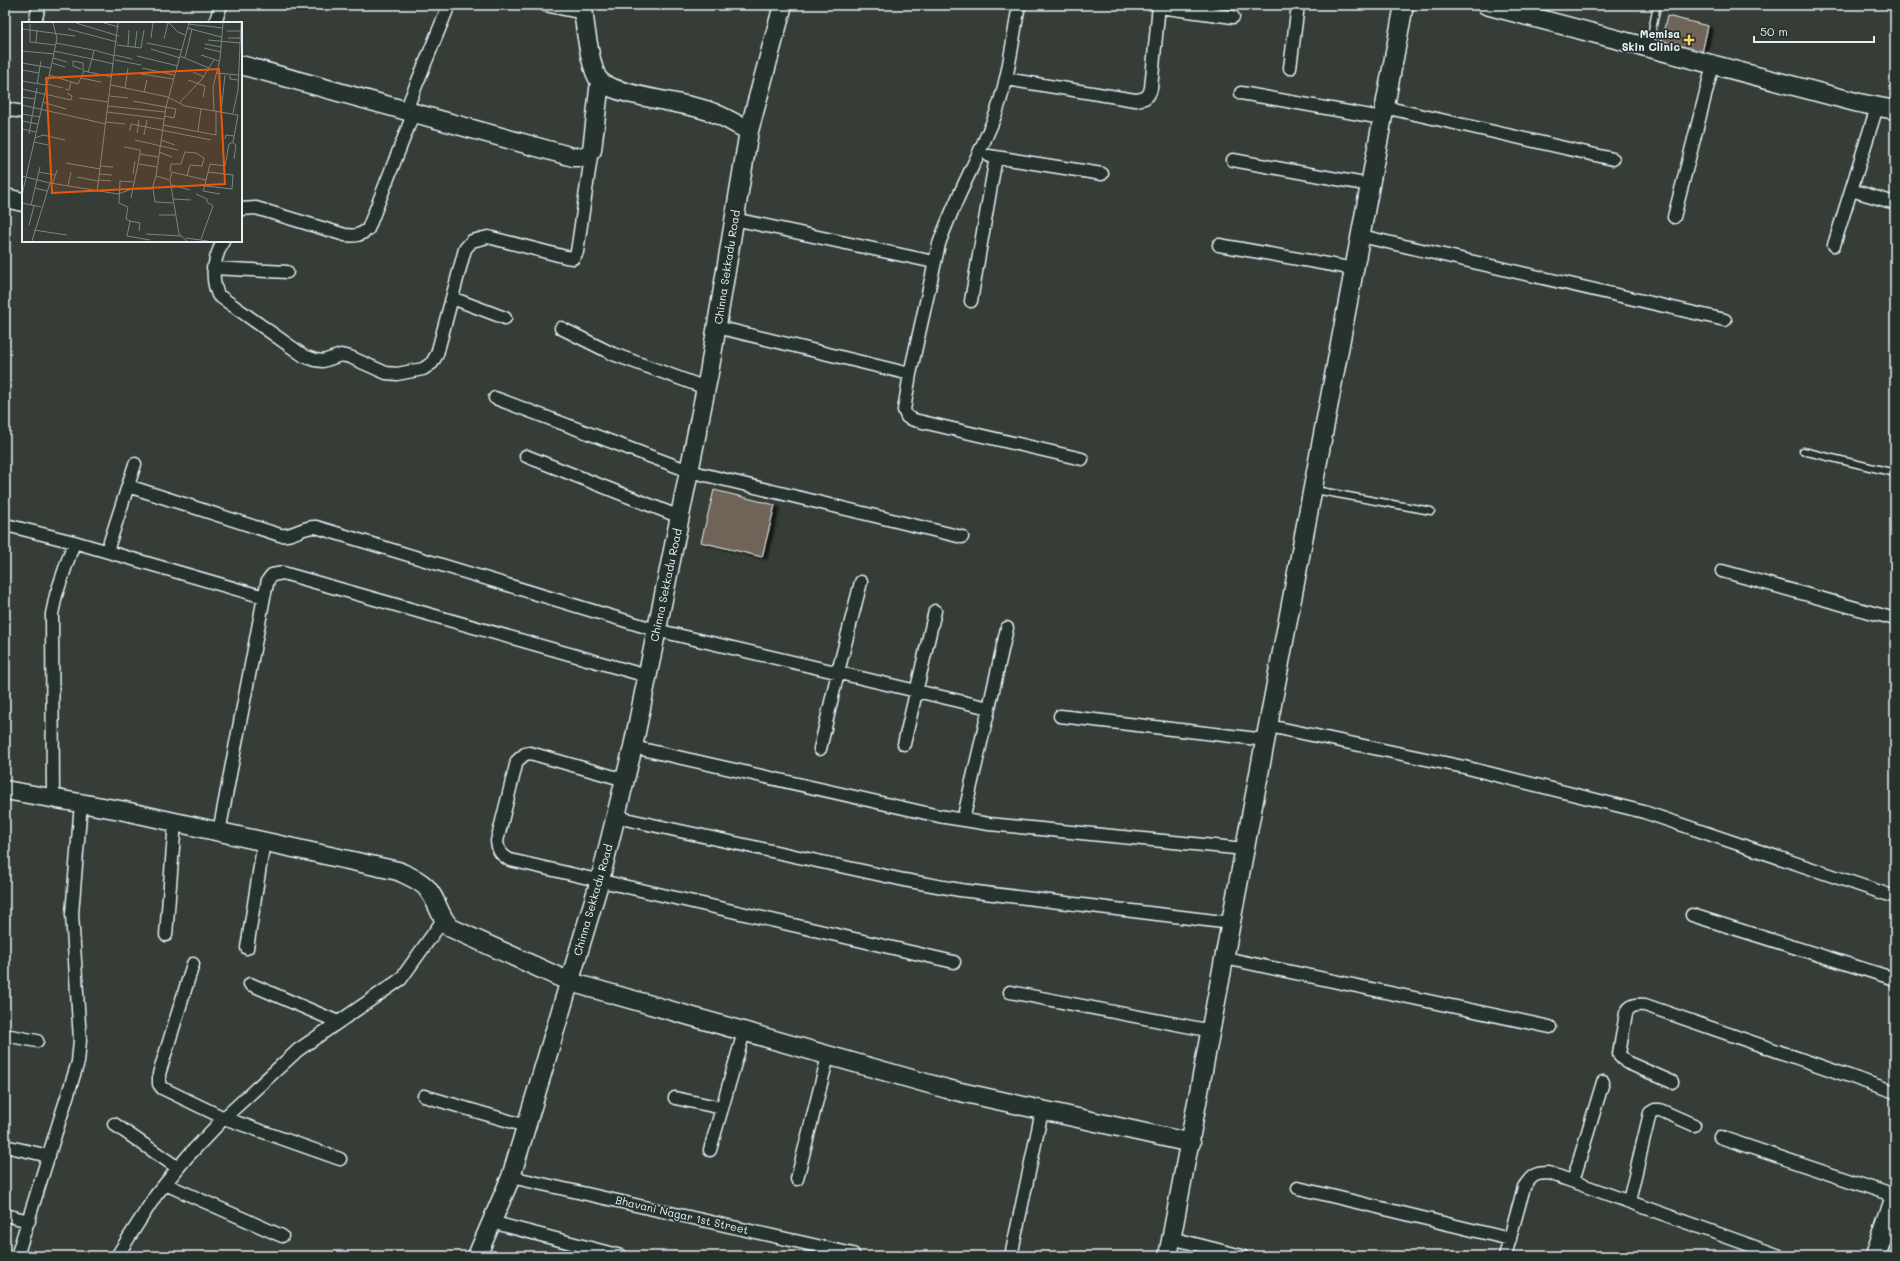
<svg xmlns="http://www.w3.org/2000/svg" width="1900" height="1261" font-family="Mali,sans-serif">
<defs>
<filter id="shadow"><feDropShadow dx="4.5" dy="2.5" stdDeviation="1" flood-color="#0009"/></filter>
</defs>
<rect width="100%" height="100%" fill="#353d36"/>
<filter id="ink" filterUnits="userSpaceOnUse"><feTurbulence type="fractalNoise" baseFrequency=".025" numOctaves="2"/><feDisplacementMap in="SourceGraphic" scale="8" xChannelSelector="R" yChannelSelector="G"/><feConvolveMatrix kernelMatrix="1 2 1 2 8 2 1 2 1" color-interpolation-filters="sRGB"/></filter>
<g filter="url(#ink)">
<path fill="#6f6459" stroke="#e8f1f8" filter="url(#shadow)" d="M 1667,16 L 1708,26 L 1702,53 L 1661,43 Z
M 714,490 L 775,505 L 762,557 L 701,542 Z"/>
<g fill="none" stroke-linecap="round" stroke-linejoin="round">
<g stroke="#e8f1f8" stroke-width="9">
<path id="lane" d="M 1649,46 L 1657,5
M 1803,451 L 1895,473
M 1315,490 L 1431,511"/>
</g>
<g stroke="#e8f1f8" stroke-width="15">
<path id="street" d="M 545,5 L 583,13
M 1159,7 L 1233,17
M 35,23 L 39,5
M 215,23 L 221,5
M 1290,68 L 1298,5
M 1006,79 L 1135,100 C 1144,99 1149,98 1151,88 L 1159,5
M 1241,93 L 1382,118
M 1384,107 L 1613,159
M 5,109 L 23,112
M 406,110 L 449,5
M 989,156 L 1102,174
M 1233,160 L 1370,185
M 1851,190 L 1895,203
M 241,209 L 256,208 L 345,235 C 354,236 360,236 368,229 L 414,112
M 1674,217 L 1713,65
M 734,219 L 934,262
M 1361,236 L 1725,320
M 223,241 C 214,259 210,276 218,295 L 304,356 L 315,360 L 323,361 L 341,355 L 350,357 L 386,373 L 397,374 L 423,369 L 432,363 L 437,354 L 465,249 L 472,241 L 488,237 L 566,257 L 573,258 L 577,252 L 592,150
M 1219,245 L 1355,269
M 1834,245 L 1877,107
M 213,268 L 287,272
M 452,298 L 505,318
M 971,301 L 996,157
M 717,327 L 910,374 L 939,244 C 954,201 976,162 993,121 C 1008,84 1012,44 1019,5
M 561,328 L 613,354 L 706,388
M 910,374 L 904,410 L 907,417 L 914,420 L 1082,459
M 495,398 L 689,471 L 962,537
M 526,456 L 680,517
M 128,486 L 280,535 C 294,537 302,526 316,527 L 656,630 L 989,708 L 1007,628
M 6,525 L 74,542
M 107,551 L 135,464
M 1722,571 L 1895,619
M 1060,716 L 1266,740
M 1269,726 L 1464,767 L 1644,812 L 1895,897
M 904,744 L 935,611
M 633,747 L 939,816 L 989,824 L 1245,849
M 820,749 L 838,672 L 861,582
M 625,780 L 530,753 L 525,754 L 517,761 L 497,841 C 498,851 501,855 510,860 L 954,962
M 53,798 L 52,614 L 56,595 L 74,542 L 264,597 L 268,580 L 272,575 L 283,573 L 647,676
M 616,817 L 904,880 L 960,890 L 1231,923
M 963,820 L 989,708
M 219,832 L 264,597
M 1692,915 L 1895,979
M 166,935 L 175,822
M 247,948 L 264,841
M 1225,958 L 1550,1027
M 193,964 L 159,1074 L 159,1084 L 162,1088 L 224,1118 L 340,1159
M 250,984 L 338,1022
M 1010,992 L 1212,1031
M 5,1035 L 37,1041
M 1672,1082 L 1626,1062 L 1619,1054 L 1626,1013 C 1630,1005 1636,1004 1645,1005 L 1895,1092
M 424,1096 L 526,1126
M 675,1098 L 722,1108
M 114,1124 L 178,1168
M 1720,1137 L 1895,1196
M 5,1146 L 49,1156
M 710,1150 L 744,1032
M 511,1177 L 853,1254
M 797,1179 L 828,1056
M 1573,1181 L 1603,1082
M 165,1184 L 282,1236
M 1298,1188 L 1510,1239
M 1629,1201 L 1650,1113 L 1655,1110 L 1660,1110 L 1694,1125
M 5,1215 L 29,1221
M 491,1222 L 621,1256
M 1171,1238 L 1242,1256
M 17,1256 L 78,1062 L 80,1040 L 72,914 L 81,803
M 117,1256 L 156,1195 L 187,1157 L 224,1118 L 298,1050 L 401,979 L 443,920
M 1011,1256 L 1042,1111
M 1505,1256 L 1524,1187 C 1532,1175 1535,1173 1549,1173 L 1780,1256"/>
</g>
<g stroke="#e8f1f8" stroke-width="21">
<path id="secondary" d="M 1486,5 L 1859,103 L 1895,110
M 241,65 L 573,157 L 585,157 L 592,150 L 600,81
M 749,131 L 783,5
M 5,198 L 23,202
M 5,790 L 120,810 L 398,871 C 408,876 423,881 429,891 C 439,904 439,917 451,928 L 570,982 L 947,1089 L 1191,1143
M 477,1256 L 511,1177 L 600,880 L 633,747 L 709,373 L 749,131 C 734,123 719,113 702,109 C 681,102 614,95 600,81 C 590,71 584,20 583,5
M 1168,1256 L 1404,5
M 1875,1256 L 1895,1195"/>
</g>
<use href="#lane" stroke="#26332d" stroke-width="6"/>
<use href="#street" stroke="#26332d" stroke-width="12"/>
<use href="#secondary" stroke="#26332d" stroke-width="18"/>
</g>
</g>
<path fill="#ffd166" stroke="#26332d" stroke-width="1.5" d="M1687 34h4v4h4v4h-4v4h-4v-4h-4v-4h4z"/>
<g text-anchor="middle" stroke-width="3.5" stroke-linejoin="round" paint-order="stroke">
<g font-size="11" font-weight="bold" fill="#e8f1f8" stroke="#26332d" text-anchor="end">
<text x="1680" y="38">Memisa<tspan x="1680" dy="13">Skin Clinic</tspan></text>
</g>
<g font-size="11" fill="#e8f1f8" stroke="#26332d">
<text transform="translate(727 267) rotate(-81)" y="4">Chinna Sekkadu Road</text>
<text transform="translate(666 585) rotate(-78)" y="4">Chinna Sekkadu Road</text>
<text transform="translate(593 900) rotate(-74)" y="4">Chinna Sekkadu Road</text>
<text transform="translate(682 1215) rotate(13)" y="4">Bhavani Nagar 1st Street</text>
</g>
</g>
<g transform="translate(22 22)">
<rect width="220" height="220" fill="#353d36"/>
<path fill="none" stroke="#7d8584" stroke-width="1" d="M 54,1 L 97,14M 82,1 L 97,5M 147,1 L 156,10 L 163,13M 8,2 L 8,20 L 33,23M 166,2 L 201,6M 165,6 L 199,15M 0,7 L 53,14M 46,7 L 95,20M 205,9 L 220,9M 129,16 L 131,1M 206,16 L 219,16M 142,17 L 146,1M 186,18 L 218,21M 14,21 L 15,8M 34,21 L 71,28M 125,21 L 159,28M 183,22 L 199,25M 95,23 L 119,26 L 122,8M 106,24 L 107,8M 113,25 L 115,9M 182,26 L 199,30M 129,27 L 158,36M 0,29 L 32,32M 32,29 L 70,37 L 66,50M 93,33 L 110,37M 179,33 L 197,39M 115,34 L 156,44M 158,34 L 187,46M 31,36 L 45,40M 163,36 L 170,7M 93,38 L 119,43M 0,41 L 29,46M 30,41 L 43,45M 92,42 L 70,37 L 72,28 L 93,34M 120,46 L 152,53M 59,47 L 51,44 L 51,39 L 61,41 L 61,49M 0,48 L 17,51M 171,50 L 182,55M 195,51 L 217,53M 119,52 L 151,57M 27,53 L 56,62 L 62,49 L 90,55M 208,53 L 208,57 L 216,58M 59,56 L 79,60M 166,58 L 183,64 L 181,75M 0,59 L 24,63M 15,62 L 19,39M 25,62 L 41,66M 89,63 L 146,75 L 163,84 L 216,93 L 211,120 L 207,122 L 203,144 L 188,142 L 184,158 L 150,150 L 148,157M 103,66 L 106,46M 0,67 L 49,78 L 50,74 L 45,71M 43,67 L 47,68 L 49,60M 122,70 L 125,58M 88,74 L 106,76M 0,75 L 13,77M 57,76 L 87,80M 111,79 L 154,87 L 152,96 L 142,94M 20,80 L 44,87M 158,80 L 180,57 L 192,38M 0,83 L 84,102M 86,84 L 143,90M 192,89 L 191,65 L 198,37 L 201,1M 85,90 L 142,97M 199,90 L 203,53M 211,91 L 216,68 L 219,1M 0,92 L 18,95M 0,99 L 16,102M 84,100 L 103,102M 141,103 L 194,113 L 194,89M 0,107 L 14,110M 108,109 L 109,102 L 189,118M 176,109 L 179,87M 115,111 L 117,98M 7,112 L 15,66M 122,113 L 125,98M 13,116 L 21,113 L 43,118M 203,117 L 204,113 L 212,114M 113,118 L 156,128M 139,118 L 153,123M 12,120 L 26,123M 211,121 L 214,123 L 212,137M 102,125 L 118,128 L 118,132M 137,130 L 150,135M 44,141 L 78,147M 117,142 L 135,145M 78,144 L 91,145M 17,150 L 33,153M 148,150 L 149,142 L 159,142 L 163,130 L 174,131 L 182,136 L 180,144 L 168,143 L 165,154M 77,152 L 90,153M 111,152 L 113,139M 0,154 L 28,161M 55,155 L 76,159M 184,157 L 183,164 L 210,167 L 211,153 L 186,150M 76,158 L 89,159M 111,160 L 98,159 L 97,181 L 106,185 L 104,197 L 108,199 L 105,214 L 128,218M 31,161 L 35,148M 150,163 L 168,168M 183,163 L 181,169 L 198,172M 46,164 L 49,150M 13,166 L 25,169M 131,166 L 133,180 L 151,181M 75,170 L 96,1M 174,172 L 185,177 L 185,180 L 191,184 L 179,217M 0,173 L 31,36 L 35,16 L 31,1M 109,176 L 118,132 L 136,135M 151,177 L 169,178M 0,181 L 19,185M 9,183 L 18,145M 137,193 L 153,193M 108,199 L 118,201 L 117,209M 7,203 L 12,184M 12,208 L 45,213M 124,212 L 159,214M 164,216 L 186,219M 10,219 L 28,161 L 96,172 L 110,167 L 130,167 L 134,154M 165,219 L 157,212 L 148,158 L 134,154 L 144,85 L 167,1"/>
<path fill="#e8590c" fill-opacity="0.15" stroke="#e8590c" stroke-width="2" d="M 197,47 L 203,162 L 30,171 L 24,56 Z"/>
<rect width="220" height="220" fill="none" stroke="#e8f1f8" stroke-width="2"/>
</g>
<rect width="1900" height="1261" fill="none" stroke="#26332d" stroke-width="20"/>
<rect x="10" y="10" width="1880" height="1241" fill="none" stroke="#e8f1f8" stroke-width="1.5" filter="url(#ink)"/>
<path d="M1754 36v6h120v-6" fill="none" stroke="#e8f1f8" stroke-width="2"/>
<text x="1760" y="36" font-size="12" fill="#e8f1f8" stroke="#26332d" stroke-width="3" paint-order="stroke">50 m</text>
</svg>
